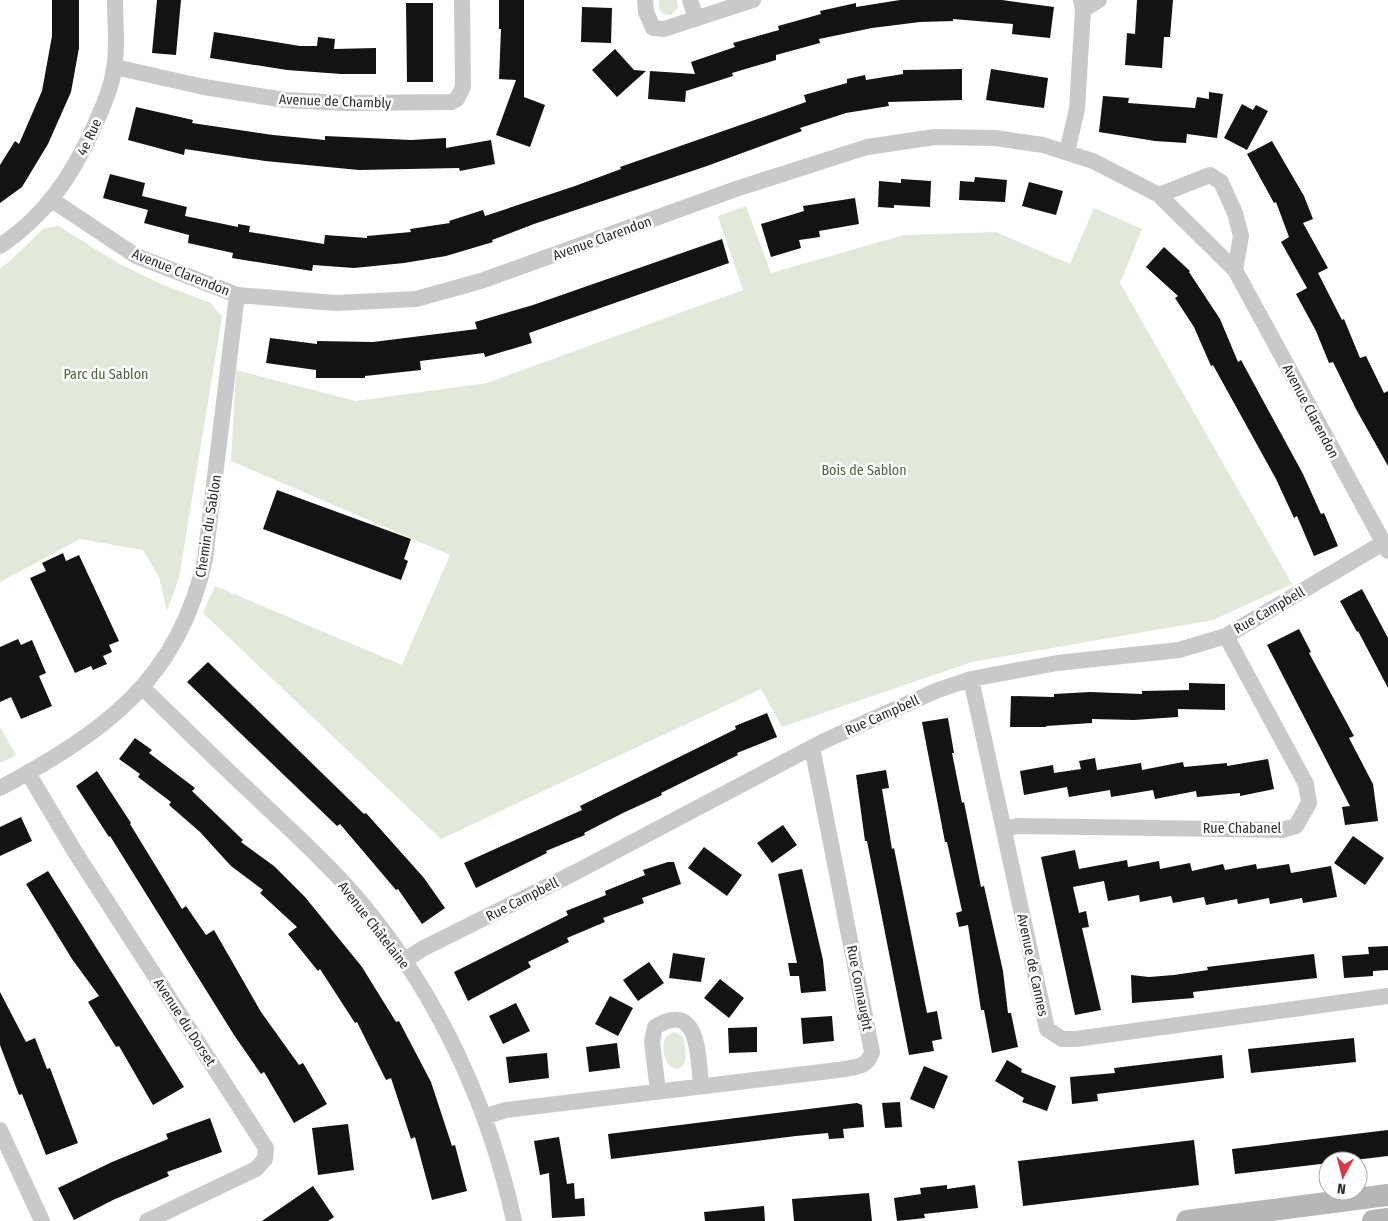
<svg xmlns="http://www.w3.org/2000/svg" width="1388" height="1221" font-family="'Fira Sans Condensed',sans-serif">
<rect width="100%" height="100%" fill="#fff"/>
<path fill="#e2e8da" d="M 659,0 L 677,0 L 678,8 L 671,15 L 663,14 L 659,9 Z
M 746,206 L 771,273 L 904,235 L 996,232 L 1070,264 L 1094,208 L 1142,229 L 1120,283 L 1292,584 L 1213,620 L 972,662 L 782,727 L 761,689 L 441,839 L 203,613 L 215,586 L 402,665 L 450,555 L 231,461 L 236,370 L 356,401 L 487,383 L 743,290 L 718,216 Z
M 58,226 L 118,263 L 163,285 L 211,303 L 222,317 L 179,578 L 167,611 L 159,577 L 143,550 L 80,539 L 0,582 L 0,268 L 9,262 L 43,229 Z
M 0,727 L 16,755 L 0,763 Z
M 675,1032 L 683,1037 C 685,1049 690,1065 677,1069 C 663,1067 661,1046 666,1036 Z"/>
<path fill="#131313" d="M 52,0 L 79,0 L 79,48 L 71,92 L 48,144 L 22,187 L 0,203 L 0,165 L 15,141 L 19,144 L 42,91 L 52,36 Z
M 157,0 L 181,0 L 176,55 L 152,53 Z
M 499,0 L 524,0 L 524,97 L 545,105 L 530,147 L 496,135 L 516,80 L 499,79 L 501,29 L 499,29 Z
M 900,0 L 1002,0 L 1054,7 L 1050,38 L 1012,34 L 1013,24 L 953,19 L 953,21 L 920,22 L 872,28 L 819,39 L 820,43 L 776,55 L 776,60 L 732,73 L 733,76 L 686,91 L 685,102 L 648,99 L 650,71 L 695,74 L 691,62 L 735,47 L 733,43 L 779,30 L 778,26 L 821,14 L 820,11 L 856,3 L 856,7 Z
M 1137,0 L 1173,0 L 1170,37 L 1164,37 L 1162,68 L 1125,65 L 1127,33 L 1135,34 Z
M 406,3 L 433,3 L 433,82 L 407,82 Z
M 582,7 L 612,8 L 611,43 L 581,42 Z
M 214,32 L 300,46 L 317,46 L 318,37 L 335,39 L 334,49 L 376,48 L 376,74 L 341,74 L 287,70 L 210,58 Z
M 615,49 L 634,70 L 646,71 L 617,97 L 592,70 Z
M 962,69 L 962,100 L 888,102 L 889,106 L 846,113 L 800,128 L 802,131 L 707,166 L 534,224 L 492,240 L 493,242 L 446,256 L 404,263 L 354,268 L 313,265 L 312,271 L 232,258 L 233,253 L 188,243 L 189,235 L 144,223 L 148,210 L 103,198 L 110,174 L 145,183 L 142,196 L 187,207 L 185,216 L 238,227 L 238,224 L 250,226 L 249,232 L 324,244 L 325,235 L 367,238 L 367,236 L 411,232 L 410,229 L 450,223 L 449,221 L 483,210 L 485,216 L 575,186 L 621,169 L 620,167 L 806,102 L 804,95 L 847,83 L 847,79 L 865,75 L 866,80 L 903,74 L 903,70 Z
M 991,69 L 1048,78 L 1044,108 L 986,100 Z
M 1209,92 L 1223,94 L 1217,138 L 1187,134 L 1186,143 L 1155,141 L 1099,132 L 1103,96 L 1129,98 L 1128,103 L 1195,108 L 1197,97 L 1209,99 Z
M 1242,104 L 1253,110 L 1256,105 L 1268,111 L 1247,150 L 1224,138 Z
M 136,107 L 193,120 L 192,123 L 273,135 L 325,140 L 325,136 L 411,140 L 446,138 L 446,148 L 491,140 L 495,164 L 460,171 L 459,168 L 359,170 L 265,161 L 185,149 L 184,155 L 128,140 Z
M 1272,141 L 1304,196 L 1313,219 L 1303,223 L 1328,268 L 1318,273 L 1342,320 L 1344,319 L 1360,358 L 1366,356 L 1384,393 L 1388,391 L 1388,466 L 1356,409 L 1333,362 L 1329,363 L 1316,331 L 1296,294 L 1307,288 L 1281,242 L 1289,237 L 1276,202 L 1274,203 L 1247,154 Z
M 975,177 L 1007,180 L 1005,202 L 959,200 L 960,181 L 974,182 Z
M 901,179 L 931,181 L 930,207 L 894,205 L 894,208 L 878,207 L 879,181 L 901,183 Z
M 1029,182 L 1063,191 L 1056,215 L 1022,206 Z
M 855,198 L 859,224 L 819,231 L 820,237 L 799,240 L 801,248 L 771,257 L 761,224 L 804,211 L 803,206 Z
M 722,239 L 729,263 L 529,333 L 532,343 L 485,357 L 484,353 L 420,361 L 421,370 L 365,376 L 365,378 L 316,378 L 316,370 L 266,363 L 270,338 L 317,344 L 317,341 L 373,342 L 477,329 L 475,322 L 533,305 Z
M 1164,247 L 1190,271 L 1189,272 L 1220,319 L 1238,362 L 1241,360 L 1303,474 L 1321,514 L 1324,513 L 1338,546 L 1314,556 L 1297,516 L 1294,518 L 1276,479 L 1213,365 L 1211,366 L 1194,327 L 1175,298 L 1178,296 L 1146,267 Z
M 277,490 L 411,539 L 404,559 L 408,561 L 401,580 L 263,529 Z
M 63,553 L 66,561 L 79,555 L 119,641 L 109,645 L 112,652 L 103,656 L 107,664 L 93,670 L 91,666 L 75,673 L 30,578 L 46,571 L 42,563 Z
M 1362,589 L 1388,638 L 1388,688 L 1358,631 L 1357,632 L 1340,601 Z
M 1299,629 L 1311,652 L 1309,653 L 1354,736 L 1349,738 L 1373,784 L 1378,821 L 1345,825 L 1342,807 L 1350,806 L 1267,645 Z
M 18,639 L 21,645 L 32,640 L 46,673 L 39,676 L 52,706 L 21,719 L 11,697 L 0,702 L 0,647 Z
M 208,662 L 364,814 L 366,813 L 424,878 L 445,908 L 422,924 L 398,889 L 396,890 L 340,824 L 337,826 L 187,682 Z
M 1189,683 L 1225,684 L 1225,710 L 1178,709 L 1178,717 L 1134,720 L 1092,719 L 1092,723 L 1046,726 L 1046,727 L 1010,727 L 1011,696 L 1054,697 L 1054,694 L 1090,692 L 1142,694 L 1142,691 L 1189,690 Z
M 767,713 L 777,737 L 737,753 L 738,755 L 661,793 L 662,795 L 623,813 L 584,833 L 585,835 L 546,851 L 547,853 L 476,888 L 464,863 L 582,810 L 580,806 L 736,729 L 735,726 Z
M 948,718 L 954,753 L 952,753 L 962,803 L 964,802 L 981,887 L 984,886 L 1003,971 L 1008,1013 L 1011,1013 L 1018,1047 L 992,1053 L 984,1010 L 981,1010 L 968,925 L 959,927 L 956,913 L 962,911 L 947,842 L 945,842 L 922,722 Z
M 135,738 L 152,750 L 149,753 L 195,788 L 192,791 L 243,840 L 241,842 L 274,866 L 305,897 L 362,967 L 396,1022 L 399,1021 L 431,1082 L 452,1146 L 455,1145 L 467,1191 L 432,1200 L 415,1137 L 411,1139 L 391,1078 L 386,1080 L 357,1022 L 355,1023 L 320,969 L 318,971 L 288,934 L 297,927 L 260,893 L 263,890 L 231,866 L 200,832 L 169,805 L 171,802 L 138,777 L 140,774 L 119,759 Z
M 1095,758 L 1097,770 L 1141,763 L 1142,770 L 1183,762 L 1184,767 L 1227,763 L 1227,766 L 1268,759 L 1274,789 L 1240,796 L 1240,793 L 1197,797 L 1196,791 L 1155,799 L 1153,790 L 1111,797 L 1110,790 L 1069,797 L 1067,787 L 1024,795 L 1020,771 L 1053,765 L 1054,773 L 1081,769 L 1079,761 Z
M 886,770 L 889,788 L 882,789 L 892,849 L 894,848 L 927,1013 L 937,1011 L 942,1039 L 932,1041 L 934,1051 L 909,1055 L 867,841 L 865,841 L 856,775 Z
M 97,771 L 131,823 L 130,824 L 182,909 L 186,906 L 206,935 L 214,930 L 261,1012 L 299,1065 L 303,1063 L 327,1104 L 294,1123 L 264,1072 L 261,1074 L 234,1035 L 110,836 L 109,837 L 76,786 Z
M 21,817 L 32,841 L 0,856 L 0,827 Z
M 783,825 L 797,845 L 772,863 L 757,843 Z
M 1353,836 L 1384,858 L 1365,885 L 1334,863 Z
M 704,847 L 742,875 L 727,896 L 688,868 Z
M 1075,850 L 1079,869 L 1127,860 L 1128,867 L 1159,861 L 1160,869 L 1190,863 L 1192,871 L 1223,864 L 1225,870 L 1256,864 L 1257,869 L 1289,864 L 1291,873 L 1331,866 L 1337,897 L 1303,903 L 1302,898 L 1270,904 L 1269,898 L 1238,904 L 1237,899 L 1206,905 L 1204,897 L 1173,903 L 1171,896 L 1140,902 L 1139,895 L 1108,901 L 1104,881 L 1073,887 L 1079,913 L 1086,911 L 1089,927 L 1082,928 L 1101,1010 L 1075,1015 L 1041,857 Z
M 668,862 L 674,862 L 681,884 L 642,898 L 644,903 L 603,918 L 605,922 L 567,938 L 569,942 L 528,962 L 531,967 L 468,1001 L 454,972 L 568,915 L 566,911 L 606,895 L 605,891 L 645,875 L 643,870 Z
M 802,869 L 823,960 L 826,991 L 801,993 L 799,976 L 790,976 L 788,963 L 797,963 L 778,874 Z
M 48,871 L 184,1087 L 153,1105 L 119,1046 L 116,1047 L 88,1002 L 99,996 L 72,959 L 26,884 Z
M 1388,946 L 1388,970 L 1373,971 L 1373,976 L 1344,978 L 1342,956 L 1369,954 L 1368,947 Z
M 673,953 L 705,958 L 701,982 L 669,978 Z
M 1314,954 L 1317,978 L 1193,992 L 1194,998 L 1132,1003 L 1131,975 L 1149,977 L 1174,975 L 1208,970 L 1207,967 Z
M 649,962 L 664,983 L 638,1001 L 623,980 Z
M 720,979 L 744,998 L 729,1018 L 704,998 Z
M 0,992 L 26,1042 L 35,1038 L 47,1069 L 50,1068 L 78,1143 L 46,1155 L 22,1094 L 19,1095 L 0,1045 Z
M 610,996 L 633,1008 L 618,1036 L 595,1024 Z
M 516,1003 L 530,1031 L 503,1044 L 489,1016 Z
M 832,1016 L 834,1041 L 803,1044 L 801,1018 Z
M 757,1027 L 757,1052 L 729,1053 L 728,1028 Z
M 1354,1038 L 1356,1062 L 1251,1073 L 1248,1049 Z
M 617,1043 L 620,1068 L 589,1072 L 586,1047 Z
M 547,1053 L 549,1078 L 509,1083 L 506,1057 Z
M 1222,1055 L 1224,1078 L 1097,1094 L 1098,1101 L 1072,1104 L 1070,1077 L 1115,1073 L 1114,1068 Z
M 1007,1060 L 1022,1069 L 1021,1072 L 1056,1086 L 1047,1111 L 1022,1102 L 1024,1098 L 995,1081 Z
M 924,1066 L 948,1076 L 934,1109 L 910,1099 Z
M 900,1102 L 902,1127 L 885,1128 L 882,1103 Z
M 857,1103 L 862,1105 L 864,1127 L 843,1129 L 844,1138 L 829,1139 L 828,1133 L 796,1136 L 611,1159 L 608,1134 Z
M 210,1118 L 222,1152 L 167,1172 L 169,1176 L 113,1200 L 74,1220 L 58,1188 L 112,1162 L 168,1139 L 166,1134 Z
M 348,1124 L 354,1170 L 318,1175 L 312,1128 Z
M 1388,1130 L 1388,1156 L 1235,1174 L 1232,1149 Z
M 559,1137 L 567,1184 L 574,1183 L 575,1199 L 584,1198 L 585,1216 L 552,1218 L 549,1173 L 540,1175 L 534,1141 Z
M 1194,1140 L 1199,1185 L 1023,1206 L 1018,1161 Z
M 947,1185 L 947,1189 L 975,1185 L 978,1208 L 924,1214 L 925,1218 L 897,1221 L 894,1198 L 921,1194 L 920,1188 Z
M 313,1186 L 334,1217 L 328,1221 L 262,1221 Z
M 869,1193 L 872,1221 L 794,1221 L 792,1199 Z
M 764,1206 L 765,1221 L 705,1221 L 704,1212 Z"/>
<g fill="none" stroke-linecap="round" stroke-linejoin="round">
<path stroke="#c9c9c9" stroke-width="16" d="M 645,0 L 646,12 L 653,28 L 664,29 L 753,0
M 690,0 L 696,19
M 1083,10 L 1099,0
M 115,67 L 204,87 L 285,100 L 347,103 L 451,102 L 457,99 L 463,87 L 462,0
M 1067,152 L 1077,109 L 1083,10 L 1081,0
M 1159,195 L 1210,175 L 1221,182 L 1235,213 L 1241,236 L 1235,270
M 52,200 L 136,256 L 237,295 L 336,303 L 416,299 L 481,281 L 736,189 L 867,147 L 935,137 L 995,138 L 1043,145 L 1093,161 L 1159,195 L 1235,270 L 1388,551
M 0,246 C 45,216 72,176 94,127 C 102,108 111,90 114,69 C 118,47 115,23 115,0
M 971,679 L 1047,1029 L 1062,1039 L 1076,1039 L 1388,996
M 143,688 C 180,724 217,761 255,796 C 287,827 322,858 352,892 C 433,985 488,1100 514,1221
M 28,773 L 75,852 L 266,1148 L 265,1159 L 256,1169 L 147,1221
M 0,788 C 103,733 179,680 205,559 L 237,295
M 1004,829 L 1017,826 L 1282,830 L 1296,826 L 1309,803 L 1306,784 L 1226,636
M 404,961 L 422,949 L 578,871 L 824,741 L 938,690 L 971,679 L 1057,663 L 1179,650 L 1226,636 L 1383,543
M 658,1091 L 652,1042 L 655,1027 C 700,999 698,1058 701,1086
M 486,1116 L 506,1110 L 838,1070 C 854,1067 867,1069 872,1052 L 812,747
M 0,1130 L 42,1221"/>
<path stroke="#b6b6b6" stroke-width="22" d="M 1187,1221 L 1388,1195
M 1373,1221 L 1388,1219"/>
</g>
<g text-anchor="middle" stroke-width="5" stroke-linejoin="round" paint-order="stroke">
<g font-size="14" fill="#2c2c2c" stroke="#fff">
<text transform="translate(335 101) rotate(2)" y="5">Avenue de Chambly</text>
<text transform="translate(89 137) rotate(-65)" y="5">4e Rue</text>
<text transform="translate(602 238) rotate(-20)" y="5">Avenue Clarendon</text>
<text transform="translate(181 272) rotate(22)" y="5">Avenue Clarendon</text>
<text transform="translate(1311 411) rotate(62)" y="5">Avenue Clarendon</text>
<text transform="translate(208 526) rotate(-81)" y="5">Chemin du Sablon</text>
<text transform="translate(1269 610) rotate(-30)" y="5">Rue Campbell</text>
<text transform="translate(882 715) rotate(-24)" y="5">Rue Campbell</text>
<text x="1242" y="833">Rue Chabanel</text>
<text transform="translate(522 899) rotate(-27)" y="5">Rue Campbell</text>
<text transform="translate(374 925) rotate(52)" y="5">Avenue Châtelaine</text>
<text transform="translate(1033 965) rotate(78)" y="5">Avenue de Cannes</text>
<text transform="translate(860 988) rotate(79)" y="5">Rue Connaught</text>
<text transform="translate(185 1022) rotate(57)" y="5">Avenue du Dorset</text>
</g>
<g font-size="14" fill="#4f633d" stroke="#fff">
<text x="106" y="379">Parc du Sablon</text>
<text x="864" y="475">Bois de Sablon</text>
</g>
</g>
<g transform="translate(1343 1176) rotate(187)"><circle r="24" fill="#ffffff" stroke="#ababab"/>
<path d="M0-4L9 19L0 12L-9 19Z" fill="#d53b46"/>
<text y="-8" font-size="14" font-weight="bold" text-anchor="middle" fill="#2c2c2c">N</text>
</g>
</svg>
